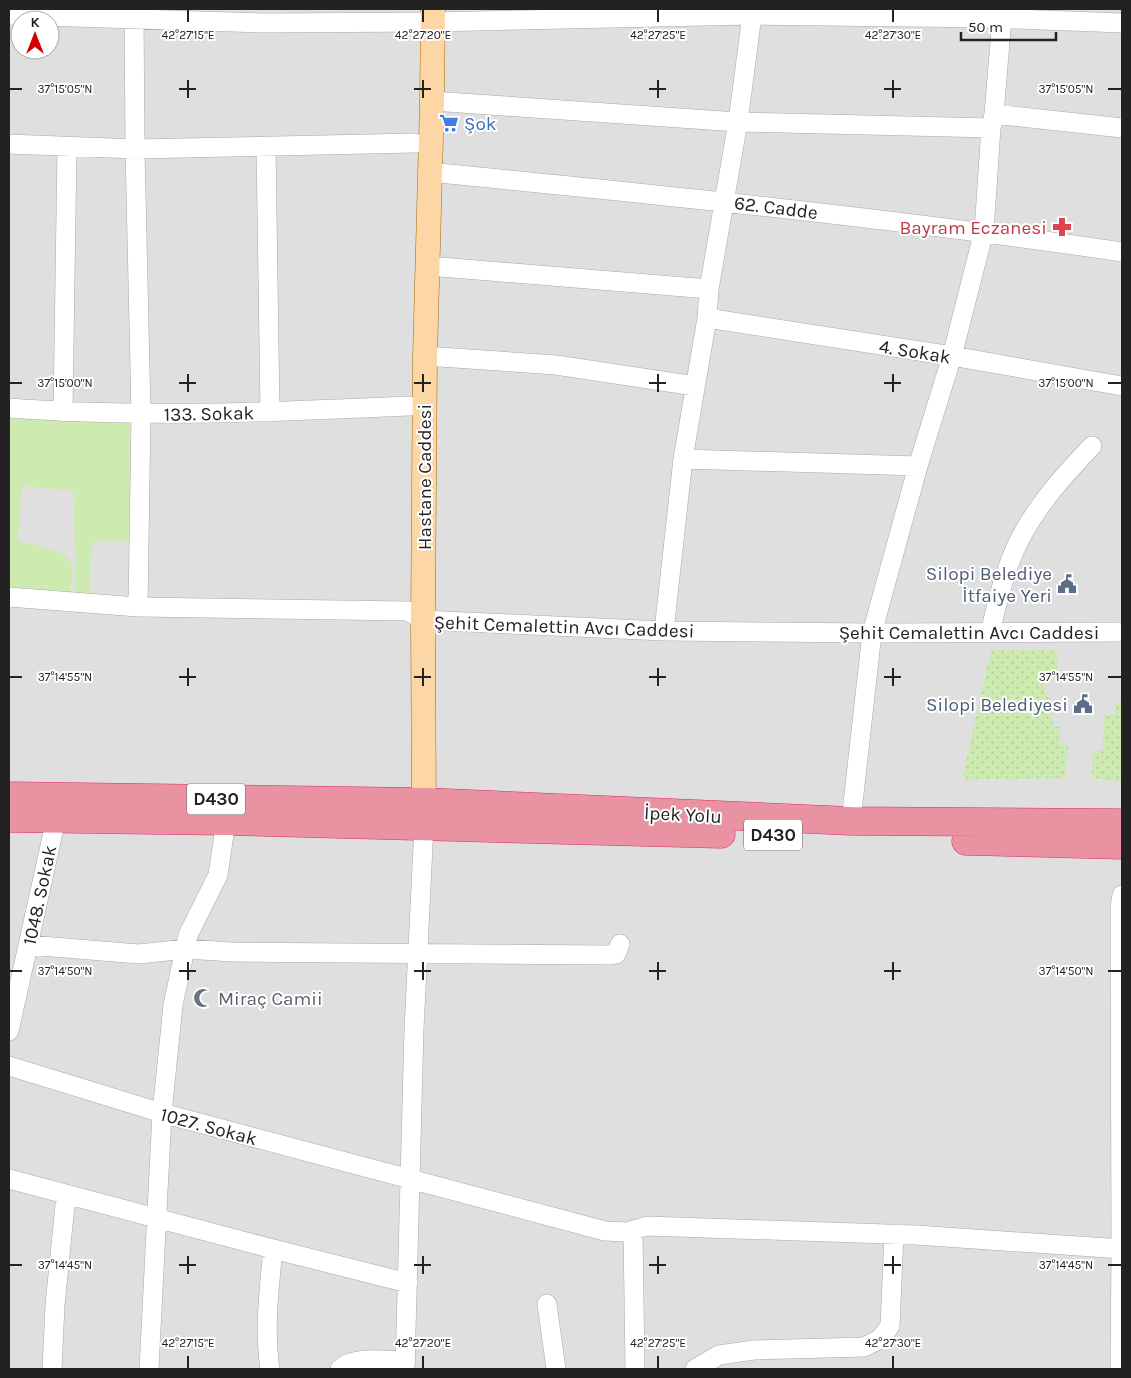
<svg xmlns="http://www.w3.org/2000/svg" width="1131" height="1378" font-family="Karla,sans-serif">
<defs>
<pattern id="grass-dots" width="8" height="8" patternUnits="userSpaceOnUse" patternTransform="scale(1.25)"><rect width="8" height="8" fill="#cdebb0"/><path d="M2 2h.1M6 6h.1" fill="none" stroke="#b0c997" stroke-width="1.8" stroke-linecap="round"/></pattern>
</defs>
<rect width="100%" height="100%" fill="#f2efe9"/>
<path fill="#e0dfdf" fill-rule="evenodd" d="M 9,9 L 1122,9 L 1122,1369 L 9,1369 ZM 20,20 L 50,20 L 50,50 L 20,50 Z"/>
<path fill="url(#grass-dots)" d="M 1057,649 L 1057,677 L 1045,677 L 1045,696 L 1050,698 L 1053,726 L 1059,727 L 1060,744 L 1068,745 L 1065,778 L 962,780 L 991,650 Z
M 1122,700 L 1122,781 L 1092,779 L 1093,752 L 1103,750 L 1104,715 L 1115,714 L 1115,703 Z"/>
<path fill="#cdebb0" d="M 9,415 L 129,420 L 131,541 L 91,542 L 90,595 L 76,595 L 73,491 L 22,486 L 18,541 C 33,545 70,549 72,566 C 74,575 71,586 70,594 L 9,588 Z"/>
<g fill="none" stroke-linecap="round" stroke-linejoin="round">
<g stroke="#a9a9a9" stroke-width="20">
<path id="minor" d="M 134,9 L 135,149 L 141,414 L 138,607
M 9,15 L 264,23 L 432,22 L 752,15 L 989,18 L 1122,23
M 432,101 L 738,122 L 991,128
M 994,114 L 1122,128
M 9,144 L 135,149 L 415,143
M 266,146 L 270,412
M 429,172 C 661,195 892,218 1122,252
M 428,266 L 709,289
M 707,318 L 952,356 L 1122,386
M 425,356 L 556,365 L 695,386
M 9,408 C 142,418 276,412 409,406
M 63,412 L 67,147
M 683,459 L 918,466
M 9,597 L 138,607 L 408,611 L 423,620 L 664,631 L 872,633 L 1122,632
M 664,631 L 683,459 L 707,318 L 709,289 L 738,122 L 752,15
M 990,633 C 997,602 1006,565 1021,537 C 1039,503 1065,474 1092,446
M 851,821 L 872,633 L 918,466 L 952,356 L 984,231 L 991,128 L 994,114 L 1002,18
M 28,945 L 139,954 L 186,949 L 232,952 L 608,955 L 616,954 L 620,944
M 9,1031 L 56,819
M 9,1066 L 162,1113 L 605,1231 L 627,1232 L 647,1226 L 916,1235 L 1122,1249
M 9,1179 L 273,1249 L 408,1283
M 633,1230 L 635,1369
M 547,1304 L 556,1369
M 52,1369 L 55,1305 L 66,1195
M 149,1369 L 162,1113 L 173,1005 L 188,935 L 218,875 L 226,821
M 270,1369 C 264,1329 269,1290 273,1249
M 340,1369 C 355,1355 386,1361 406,1361
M 405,1369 L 414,1029 L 424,826
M 695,1369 L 719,1355 L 754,1350 L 864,1347 L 880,1339 L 890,1326 L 894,1234
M 1120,1369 L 1121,1249 L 1120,907 L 1122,895"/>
</g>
<g stroke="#a06b00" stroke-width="25">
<path id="major" d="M 424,820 L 423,620 L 425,356 L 432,101 L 433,9"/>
</g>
<g stroke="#dc2a67" stroke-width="29">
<path id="highway" d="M 9,796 L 424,802 L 851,821 L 1122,823
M 9,818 L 226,821 L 721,834
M 966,841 L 1122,845"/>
</g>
<use href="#minor" stroke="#fff" stroke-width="19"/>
<use href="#major" stroke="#fcd6a4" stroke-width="24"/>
<use href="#highway" stroke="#e892a2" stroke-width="28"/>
</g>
<path fill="none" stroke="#222" stroke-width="2" d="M 188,10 L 188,22M 423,10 L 423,22M 658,10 L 658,22M 893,10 L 893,22M 188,80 L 188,98M 423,80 L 423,98M 658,80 L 658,98M 893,80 L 893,98M 10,89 L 22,89M 179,89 L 196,89M 414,89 L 431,89M 649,89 L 666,89M 884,89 L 901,89M 1108,89 L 1121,89M 188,374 L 188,392M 423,374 L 423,392M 658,374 L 658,392M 893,374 L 893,392M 10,383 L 22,383M 179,383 L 196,383M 414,383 L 431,383M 649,383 L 666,383M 884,383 L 901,383M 1108,383 L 1121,383M 188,668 L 188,686M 423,668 L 423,686M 658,668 L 658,686M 893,668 L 893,686M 10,677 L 22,677M 179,677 L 196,677M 414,677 L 431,677M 649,677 L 666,677M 884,677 L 901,677M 1108,677 L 1121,677M 188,962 L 188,980M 423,962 L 423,980M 658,962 L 658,980M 893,962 L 893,980M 10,971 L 22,971M 179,971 L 196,971M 414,971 L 431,971M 649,971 L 666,971M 884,971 L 901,971M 1108,971 L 1121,971M 188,1256 L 188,1274M 423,1256 L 423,1274M 658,1256 L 658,1274M 893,1256 L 893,1274M 10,1265 L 22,1265M 179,1265 L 196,1265M 414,1265 L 431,1265M 649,1265 L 666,1265M 884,1265 L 901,1265M 1108,1265 L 1121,1265M 188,1356 L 188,1368M 423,1356 L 423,1368M 658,1356 L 658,1368M 893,1356 L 893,1368"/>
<defs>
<g id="supermarket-bare" transform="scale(1.5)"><path d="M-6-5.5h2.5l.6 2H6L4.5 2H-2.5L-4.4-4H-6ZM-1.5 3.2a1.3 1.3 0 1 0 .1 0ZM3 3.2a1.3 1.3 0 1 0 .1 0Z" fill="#3f7fe0" stroke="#fff" stroke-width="2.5" paint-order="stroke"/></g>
<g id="pharmacy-bare" transform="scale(1.5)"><path d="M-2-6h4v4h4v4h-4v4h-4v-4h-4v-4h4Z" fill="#e0444e" stroke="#fff" stroke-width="2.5" paint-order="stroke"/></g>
<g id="civic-bare" transform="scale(1.5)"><path d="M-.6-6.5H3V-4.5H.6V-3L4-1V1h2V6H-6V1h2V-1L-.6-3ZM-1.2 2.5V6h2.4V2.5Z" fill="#5c6f8a" stroke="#fff" stroke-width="2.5" paint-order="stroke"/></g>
<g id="mosque-bare" transform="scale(1.5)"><path d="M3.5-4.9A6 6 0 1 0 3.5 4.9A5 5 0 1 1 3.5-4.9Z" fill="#6b7280" stroke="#fff" stroke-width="2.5" paint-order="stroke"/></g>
</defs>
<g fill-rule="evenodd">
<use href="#supermarket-bare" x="449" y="123"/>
<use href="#pharmacy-bare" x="1062" y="227"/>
<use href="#civic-bare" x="1067" y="584"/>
<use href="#civic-bare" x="1083" y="704"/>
<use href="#mosque-bare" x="203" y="998"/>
</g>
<g text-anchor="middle" stroke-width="4" stroke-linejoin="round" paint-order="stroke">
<g fill="#fff" stroke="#646464" stroke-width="1">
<rect x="187" y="783.5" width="58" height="31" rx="4"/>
<rect x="744" y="819.5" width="58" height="31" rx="4"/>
</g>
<g font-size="18" font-weight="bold" fill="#222">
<text x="216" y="805">D430</text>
<text x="773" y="841">D430</text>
</g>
<g font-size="19" fill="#366cbe" stroke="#fff" text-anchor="start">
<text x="464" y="130">Şok</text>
</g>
<g font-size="19" fill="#222" stroke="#fff">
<text transform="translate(776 207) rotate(7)" y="7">62. Cadde</text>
<text transform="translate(915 351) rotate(9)" y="7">4. Sokak</text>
<text transform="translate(209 413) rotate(-1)" y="7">133. Sokak</text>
<text transform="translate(424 477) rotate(-90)" y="7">Hastane Caddesi</text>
<text transform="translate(564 626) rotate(2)" y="7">Şehit Cemalettin Avcı Caddesi</text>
<text x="969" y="639">Şehit Cemalettin Avcı Caddesi</text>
<text transform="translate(683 814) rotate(3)" y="7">İpek Yolu</text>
<text transform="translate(39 895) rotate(-78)" y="7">1048. Sokak</text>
<text transform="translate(209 1126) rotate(15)" y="7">1027. Sokak</text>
</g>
<g font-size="19" fill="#be3a42" stroke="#fff" text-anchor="end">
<text x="1047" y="234">Bayram Eczanesi</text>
</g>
<g font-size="19" fill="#4e5e75" stroke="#fff" text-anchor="end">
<text x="1052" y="580">Silopi Belediye<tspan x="1052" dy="22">İtfaiye Yeri</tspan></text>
<text x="1068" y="711">Silopi Belediyesi</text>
</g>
<g font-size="19" fill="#5b616d" stroke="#fff" text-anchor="start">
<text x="218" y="1005">Miraç Camii</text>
</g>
</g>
<g font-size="12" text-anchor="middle" fill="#222" stroke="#fff" stroke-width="4" stroke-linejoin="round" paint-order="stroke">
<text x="188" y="39">42°27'15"E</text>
<text x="423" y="39">42°27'20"E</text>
<text x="658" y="39">42°27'25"E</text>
<text x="893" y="39">42°27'30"E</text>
<text x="65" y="93">37°15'05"N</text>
<text x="1066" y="93">37°15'05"N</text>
<text x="65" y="387">37°15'00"N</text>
<text x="1066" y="387">37°15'00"N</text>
<text x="65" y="681">37°14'55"N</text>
<text x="1066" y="681">37°14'55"N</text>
<text x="65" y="975">37°14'50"N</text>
<text x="1066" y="975">37°14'50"N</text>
<text x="65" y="1269">37°14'45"N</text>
<text x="1066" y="1269">37°14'45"N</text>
<text x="188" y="1347">42°27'15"E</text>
<text x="423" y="1347">42°27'20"E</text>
<text x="658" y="1347">42°27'25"E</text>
<text x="893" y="1347">42°27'30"E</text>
</g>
<rect width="1131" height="1378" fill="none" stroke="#222222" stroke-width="20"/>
<g transform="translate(35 35)"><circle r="24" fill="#ffffff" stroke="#a7a7a7"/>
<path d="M0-4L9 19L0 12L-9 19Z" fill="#d40000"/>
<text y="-8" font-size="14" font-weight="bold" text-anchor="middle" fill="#222222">K</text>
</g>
<path d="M961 32v8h95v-8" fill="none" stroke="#222222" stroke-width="2.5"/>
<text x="968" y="32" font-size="15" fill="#222222" stroke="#ffffff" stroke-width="4" paint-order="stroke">50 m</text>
</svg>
